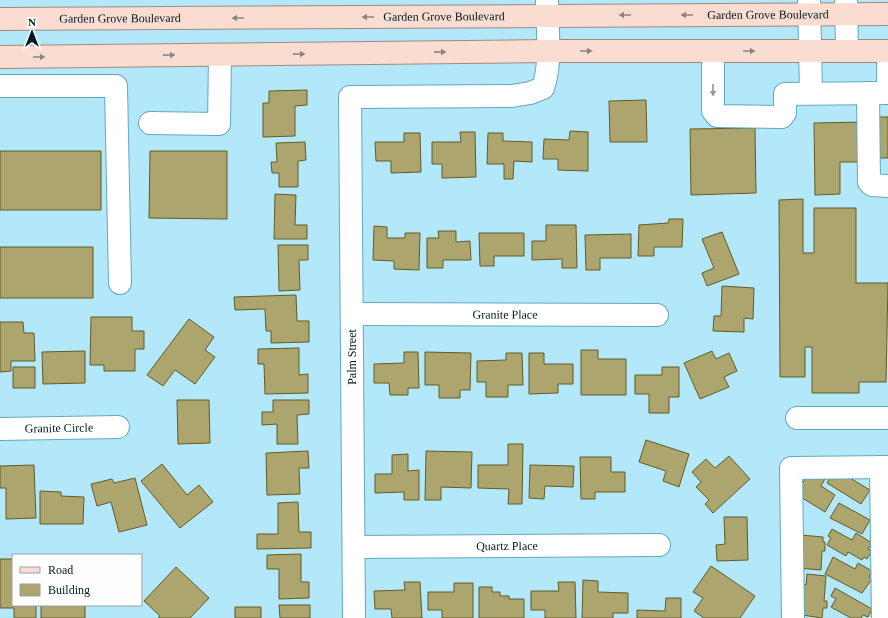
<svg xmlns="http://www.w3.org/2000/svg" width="888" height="618" font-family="Georgia,serif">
<rect width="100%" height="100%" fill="#b3e7fa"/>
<path fill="#aca56e" stroke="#625b25" d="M 307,90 L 307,105 L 295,106 L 295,136 L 263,137 L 263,103 L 269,103 L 269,91 Z
M 646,100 L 647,142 L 610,142 L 609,101 Z
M 876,117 L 888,117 L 888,158 L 876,158 Z
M 863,122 L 864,162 L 840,162 L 840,194 L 815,195 L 814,123 Z
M 755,128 L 756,193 L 691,195 L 690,129 Z
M 570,131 L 588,132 L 588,171 L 558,170 L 558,159 L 543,159 L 544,139 L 569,140 Z
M 460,132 L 475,132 L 476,177 L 442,178 L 442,164 L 432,164 L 432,142 L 461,142 Z
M 404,133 L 420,133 L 421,172 L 391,173 L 391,161 L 376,161 L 375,142 L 404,142 Z
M 488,133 L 503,133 L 503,141 L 532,142 L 532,162 L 514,161 L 513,179 L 504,179 L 504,164 L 487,164 Z
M 305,142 L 306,160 L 298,161 L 298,187 L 279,187 L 279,173 L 272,173 L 271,162 L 277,162 L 276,143 Z
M 0,151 L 101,151 L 101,210 L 0,210 Z
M 150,151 L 227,151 L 227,219 L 149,218 Z
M 275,194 L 296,195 L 295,225 L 307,225 L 307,239 L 274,239 Z
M 803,199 L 803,253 L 814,253 L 814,208 L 856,208 L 856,283 L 888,283 L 886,382 L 859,382 L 859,393 L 812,393 L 812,347 L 805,347 L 805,377 L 780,377 L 779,200 Z
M 669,219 L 683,219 L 682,247 L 654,247 L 654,256 L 638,256 L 639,225 L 668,223 Z
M 546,225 L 576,225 L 577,268 L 562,268 L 562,259 L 532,260 L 532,241 L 546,241 Z
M 374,226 L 387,227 L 387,238 L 405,238 L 405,233 L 420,233 L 419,270 L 394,269 L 394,261 L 373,260 Z
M 438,231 L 456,231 L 456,242 L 470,241 L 471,260 L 443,260 L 443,268 L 427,268 L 427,238 L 439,238 Z
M 722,232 L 739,274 L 707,286 L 702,273 L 714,268 L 702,239 Z
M 479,233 L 524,233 L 524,256 L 494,256 L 494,266 L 480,266 Z
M 631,234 L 631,258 L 600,258 L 600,270 L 586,270 L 585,235 Z
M 278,245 L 308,245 L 308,260 L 299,260 L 300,290 L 279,291 Z
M 0,247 L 93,247 L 93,298 L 0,298 Z
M 722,286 L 754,288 L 753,319 L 744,318 L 744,332 L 713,331 L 714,316 L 721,316 Z
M 296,295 L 297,321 L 309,321 L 309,342 L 271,343 L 271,331 L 266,331 L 265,309 L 235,310 L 234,297 Z
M 91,317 L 132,317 L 132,331 L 144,331 L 144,349 L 135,349 L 135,371 L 104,371 L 104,365 L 90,365 Z
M 189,319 L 214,337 L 205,350 L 215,357 L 195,384 L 175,370 L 163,386 L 147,375 Z
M 0,322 L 23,322 L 24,333 L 34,333 L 35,361 L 11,361 L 11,371 L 0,372 Z
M 299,348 L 299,375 L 308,374 L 308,393 L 265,394 L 264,364 L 258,364 L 258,349 Z
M 581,350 L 598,350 L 598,359 L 626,359 L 626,395 L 581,395 Z
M 85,351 L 85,383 L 43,384 L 42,352 Z
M 712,351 L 716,359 L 729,353 L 737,371 L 724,377 L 729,387 L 700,399 L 684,363 Z
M 404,352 L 418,352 L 419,388 L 408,388 L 408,395 L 390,395 L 389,383 L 374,383 L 374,364 L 404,363 Z
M 425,352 L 471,353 L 470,390 L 460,390 L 460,398 L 439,398 L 439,385 L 425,385 Z
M 506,353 L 522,353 L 523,385 L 508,385 L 508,397 L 486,397 L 486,382 L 477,382 L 477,361 L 506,360 Z
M 529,353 L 544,353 L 544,364 L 573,364 L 573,384 L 558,384 L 558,393 L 529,394 Z
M 13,367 L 35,367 L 35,388 L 13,388 Z
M 662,367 L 679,367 L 679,397 L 669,397 L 669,413 L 649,413 L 649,394 L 635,394 L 635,375 L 662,375 Z
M 177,400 L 209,400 L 210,443 L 178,444 Z
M 273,400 L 309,400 L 309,414 L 297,415 L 298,444 L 277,444 L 277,424 L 262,425 L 262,412 L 273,412 Z
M 646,440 L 689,454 L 679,487 L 663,481 L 666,471 L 639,462 Z
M 508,444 L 523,444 L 522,504 L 508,504 L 509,489 L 478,488 L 478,465 L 508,465 Z
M 308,451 L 309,468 L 299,468 L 300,494 L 267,495 L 266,453 Z
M 426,451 L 472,452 L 471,488 L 441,487 L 441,500 L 425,500 Z
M 408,454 L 408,471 L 419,470 L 419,500 L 404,500 L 404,492 L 375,493 L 375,474 L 392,474 L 392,455 Z
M 729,456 L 750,479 L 713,513 L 705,504 L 709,500 L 696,487 L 701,482 L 692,472 L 706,459 L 715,468 Z
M 580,457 L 611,457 L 611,472 L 625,472 L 625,492 L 595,492 L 595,499 L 581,499 Z
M 162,464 L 187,495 L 199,485 L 213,502 L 180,528 L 141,481 Z
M 34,465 L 36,518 L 6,519 L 6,488 L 0,488 L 0,466 Z
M 530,465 L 574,466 L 573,487 L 545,486 L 544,499 L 529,498 Z
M 811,469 L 826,477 L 821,486 L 835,495 L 825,512 L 796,494 Z
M 835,469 L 870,490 L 861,504 L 827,483 Z
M 135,478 L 147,525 L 119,532 L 111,502 L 97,506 L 91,484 L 112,479 L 114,483 Z
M 40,491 L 61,492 L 61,496 L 84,497 L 83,524 L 40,524 Z
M 298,502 L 299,532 L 311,532 L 311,548 L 257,549 L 257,534 L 278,534 L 278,503 Z
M 839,503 L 870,520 L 862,534 L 830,518 Z
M 724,517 L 747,517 L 748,560 L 717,561 L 716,545 L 725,544 Z
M 832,529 L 852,540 L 856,533 L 872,543 L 868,549 L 872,551 L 867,559 L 864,557 L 862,560 L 848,552 L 846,556 L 827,545 L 831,538 L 828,536 Z
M 801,535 L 823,537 L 823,542 L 825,542 L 825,551 L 822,551 L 821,570 L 798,568 Z
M 301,554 L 301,582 L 309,582 L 309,598 L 279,599 L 279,569 L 267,569 L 267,555 Z
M 833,557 L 855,569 L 858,563 L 872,571 L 869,577 L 872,579 L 862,593 L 825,574 Z
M 0,559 L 13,559 L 13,605 L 36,605 L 36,618 L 14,618 L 14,608 L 0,608 Z
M 711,566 L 755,596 L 740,618 L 704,618 L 694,611 L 703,598 L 693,592 Z
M 176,567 L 209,598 L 190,618 L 158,618 L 160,616 L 144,601 Z
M 807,574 L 826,576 L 824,601 L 827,601 L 827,608 L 823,608 L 822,618 L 802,615 L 798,585 L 806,585 Z
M 583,580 L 598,581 L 598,592 L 628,593 L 628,613 L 613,613 L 613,618 L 582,618 Z
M 404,582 L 420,582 L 422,618 L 392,618 L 391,609 L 375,609 L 374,591 L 405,590 Z
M 558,582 L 575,582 L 576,618 L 545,618 L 545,610 L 531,610 L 531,591 L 559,591 Z
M 454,583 L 473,583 L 473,618 L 442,618 L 442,610 L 428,610 L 428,592 L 454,592 Z
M 479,587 L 492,587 L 492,592 L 500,592 L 500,596 L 509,596 L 509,599 L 524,599 L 524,618 L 479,618 Z
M 835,588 L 872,609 L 868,617 L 863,615 L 861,618 L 851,618 L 831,607 L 836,599 L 831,596 Z
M 666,598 L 681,598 L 681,618 L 637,618 L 637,610 L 665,611 Z
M 41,605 L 85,605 L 85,618 L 41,618 Z
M 279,605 L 310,605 L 310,618 L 280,618 Z
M 235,607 L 261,607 L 261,618 L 235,618 Z"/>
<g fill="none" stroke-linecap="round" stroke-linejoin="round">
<g stroke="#65a7bd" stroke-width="24">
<g id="minor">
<path d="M 809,0 L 811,93"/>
<path d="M 846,0 L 847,51"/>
<path d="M 713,51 L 713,111 L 717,116 L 782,117 L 785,113 L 785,94 L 887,93"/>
<path d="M 888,51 L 888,93"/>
<path d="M 0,86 L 116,86 L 120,283"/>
<path d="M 868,93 L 869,182 L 872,185 L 888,186"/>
<path d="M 150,123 L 219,124 L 220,55"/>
<path id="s1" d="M 352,314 L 657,315"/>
<path d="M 797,418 L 888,418"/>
<path id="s2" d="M 0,429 L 118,427"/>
<path d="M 881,467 L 883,618"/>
<path id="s3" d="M 354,547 L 659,545"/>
<path d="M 354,618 L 350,97 L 512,96 L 530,93 L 543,88 C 552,62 547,28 547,0"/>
<path d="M 793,618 L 791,468 L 888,467"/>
</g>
</g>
<g stroke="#a1897f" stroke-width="24">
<g id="major">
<path id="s4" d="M 0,19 L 888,14"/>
<path d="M 0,57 L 547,51 L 888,51"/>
</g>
</g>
<use href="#minor" stroke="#fff" stroke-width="22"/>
<use href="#major" stroke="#fadcd0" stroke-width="22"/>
</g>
<defs><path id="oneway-solid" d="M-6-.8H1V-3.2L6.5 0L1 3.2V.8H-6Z"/></defs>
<g fill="#8a8582">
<use href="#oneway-solid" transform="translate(625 15) rotate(180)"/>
<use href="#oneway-solid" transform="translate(687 15) rotate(180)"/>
<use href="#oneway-solid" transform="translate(368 17) rotate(180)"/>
<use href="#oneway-solid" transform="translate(238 18) rotate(180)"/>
<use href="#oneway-solid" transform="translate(586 51)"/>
<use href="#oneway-solid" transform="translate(749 51)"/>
<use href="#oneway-solid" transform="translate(440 52) rotate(-1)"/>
<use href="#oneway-solid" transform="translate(299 54) rotate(-1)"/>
<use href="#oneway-solid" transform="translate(169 55) rotate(-1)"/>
<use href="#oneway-solid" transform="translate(39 57)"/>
</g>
<use fill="#8c989c" href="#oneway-solid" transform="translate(713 90) rotate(90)"/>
<g text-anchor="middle" stroke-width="4" stroke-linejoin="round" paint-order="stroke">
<g font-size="12" fill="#001a23" stroke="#fefefe">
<text dy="4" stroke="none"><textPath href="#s4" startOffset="768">Garden Grove Boulevard</textPath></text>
<text dy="4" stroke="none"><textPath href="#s4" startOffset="444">Garden Grove Boulevard</textPath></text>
<text dy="4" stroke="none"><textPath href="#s4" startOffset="120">Garden Grove Boulevard</textPath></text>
<text dy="4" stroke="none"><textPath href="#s1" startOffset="153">Granite Place</textPath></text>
<text transform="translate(352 357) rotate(-90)" y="4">Palm Street</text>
<text dy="4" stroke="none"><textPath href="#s2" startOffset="59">Granite Circle</textPath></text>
<text dy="4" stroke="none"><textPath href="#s3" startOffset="153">Quartz Place</textPath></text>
</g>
</g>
<rect x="12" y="554" width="130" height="52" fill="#fefefe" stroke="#98a3a6"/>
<rect x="20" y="567" width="20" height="6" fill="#fadcd0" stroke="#98a3a6"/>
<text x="48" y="574" font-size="12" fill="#001a23">Road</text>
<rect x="20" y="584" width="20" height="12" fill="#aca56e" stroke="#98a3a6"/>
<text x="48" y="594" font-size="12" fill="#001a23">Building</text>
<g transform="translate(32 32)" stroke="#fefefe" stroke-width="3" paint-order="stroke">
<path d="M0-3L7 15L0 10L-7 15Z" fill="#001a23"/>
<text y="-6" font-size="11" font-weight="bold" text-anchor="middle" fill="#001a23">N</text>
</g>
</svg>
